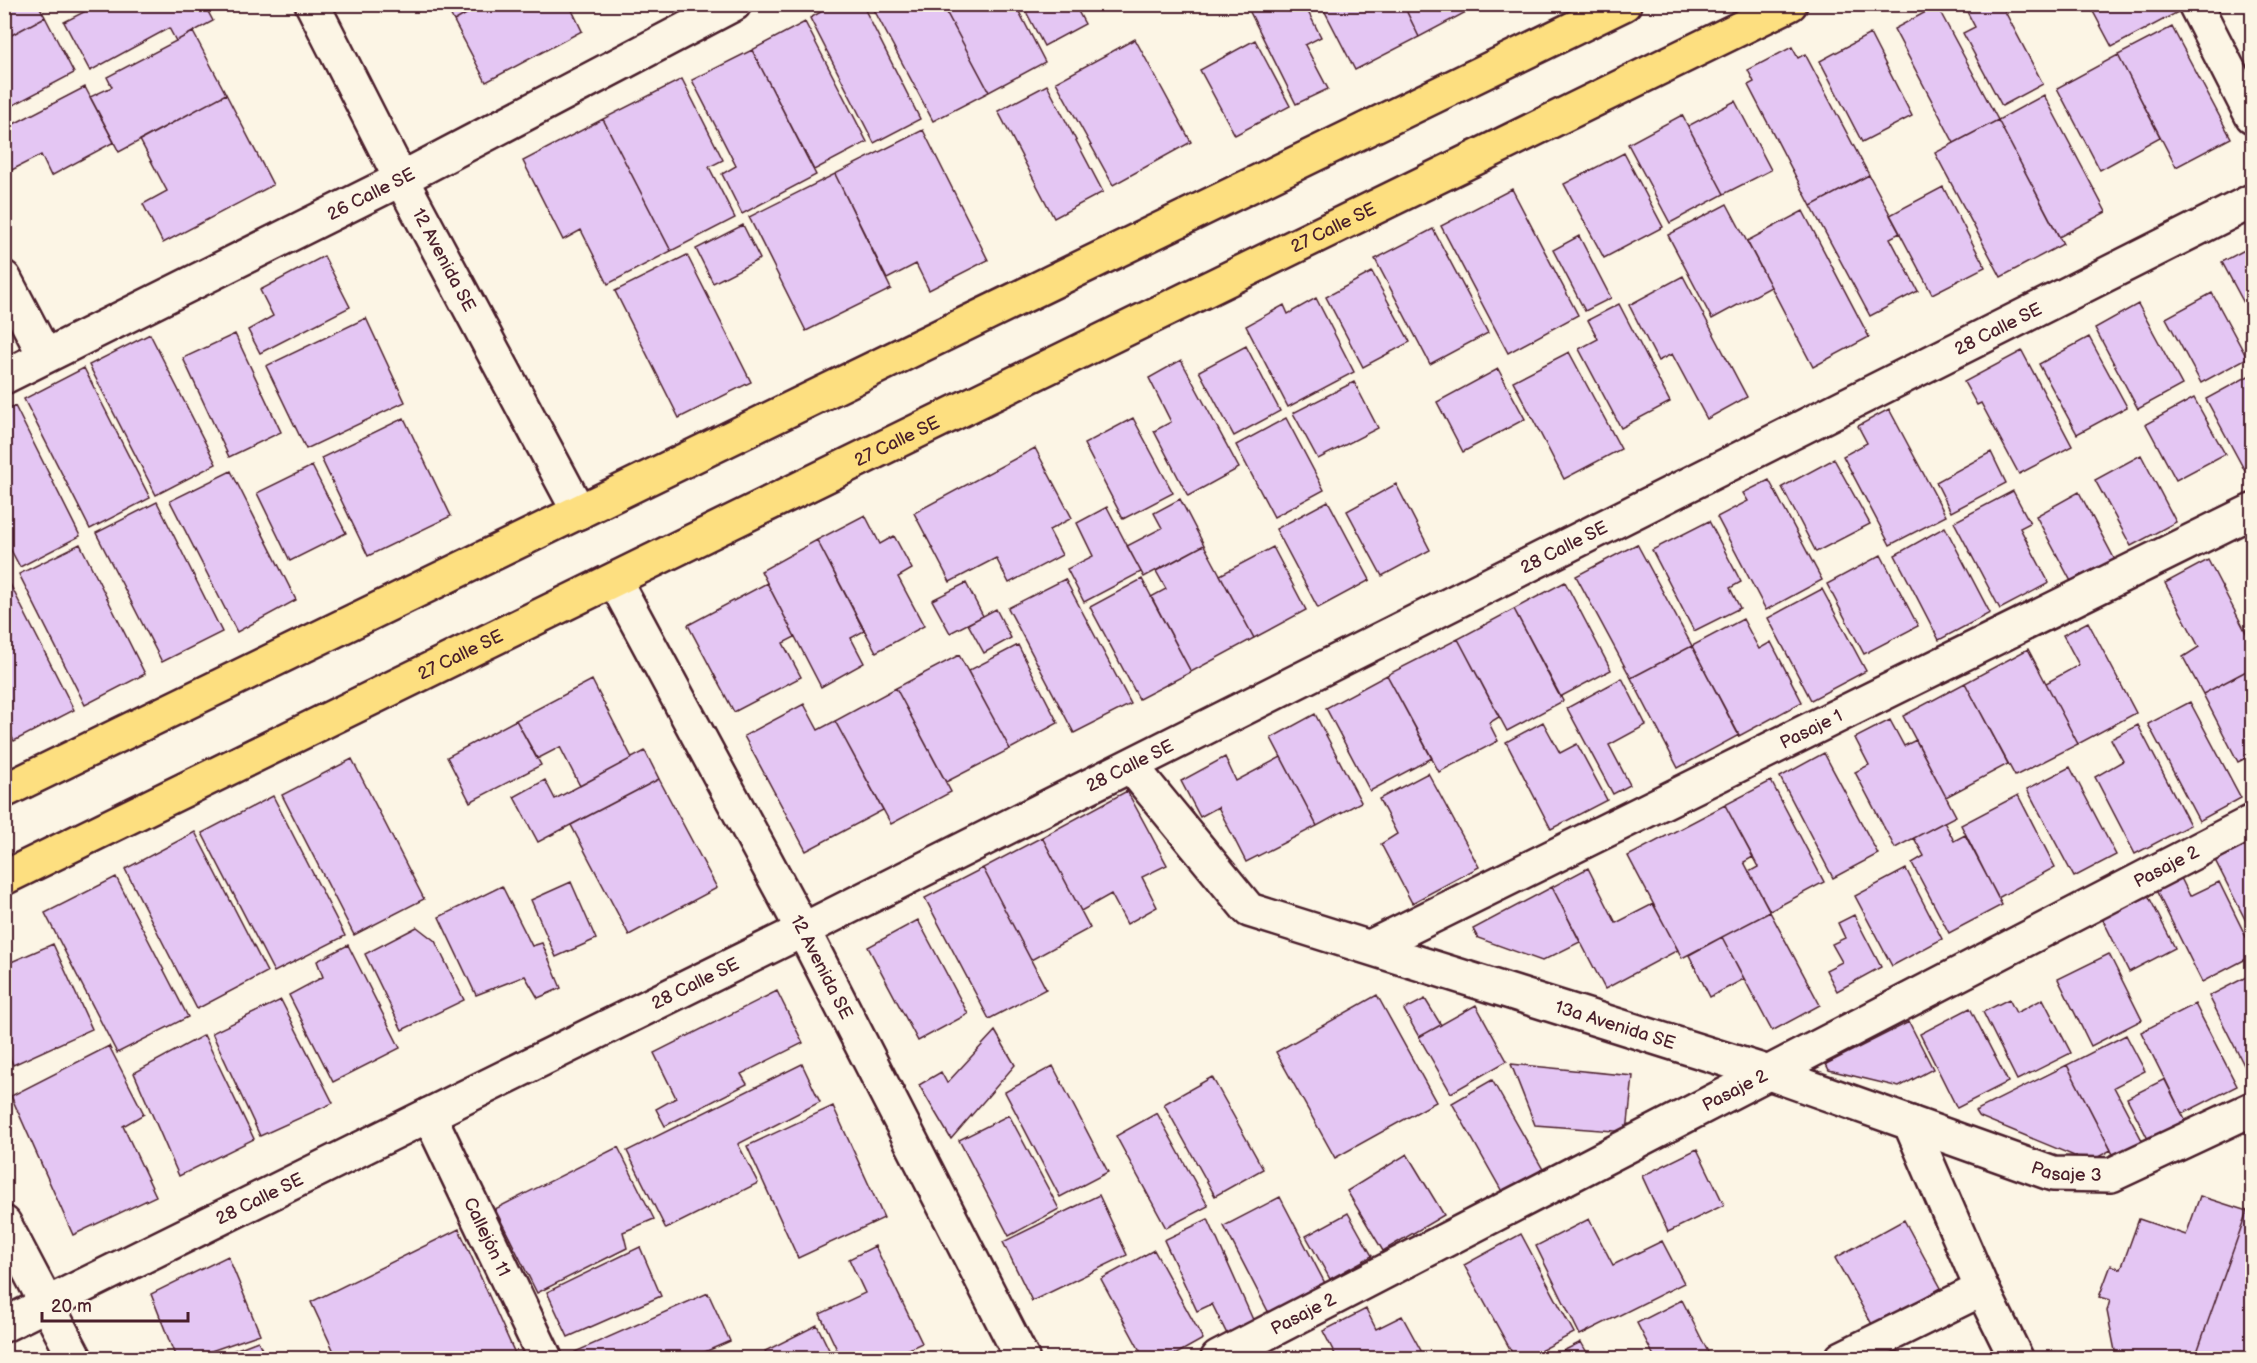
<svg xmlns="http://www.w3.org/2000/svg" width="2257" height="1363" font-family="'Balsamiq Sans',sans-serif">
<rect width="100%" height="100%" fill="#fcf5e5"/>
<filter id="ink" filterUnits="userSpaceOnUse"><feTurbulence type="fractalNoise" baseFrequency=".0167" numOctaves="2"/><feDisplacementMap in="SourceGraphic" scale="12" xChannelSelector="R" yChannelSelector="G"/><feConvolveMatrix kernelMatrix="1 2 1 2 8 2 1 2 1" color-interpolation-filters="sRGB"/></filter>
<g filter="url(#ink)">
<path fill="#e4c6f3" stroke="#4a1f2b" stroke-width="1.5" d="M 4,4 L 38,4 L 45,17 L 4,39 Z
M 85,4 L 204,4 L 213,21 L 176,41 L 169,28 L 90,71 L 64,22 L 88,10 Z
M 445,4 L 484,4 L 454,21 Z
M 484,4 L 569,4 L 582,31 L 486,82 L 454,21 Z
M 835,4 L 862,4 L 920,119 L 874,143 L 810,18 Z
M 871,4 L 942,4 L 989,92 L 933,121 Z
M 942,4 L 1015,4 L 1045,62 L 989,92 Z
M 1022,4 L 1074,4 L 1085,24 L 1044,46 Z
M 1246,4 L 1304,4 L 1321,37 L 1305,45 L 1328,89 L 1296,104 Z
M 1321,4 L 1403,4 L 1419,37 L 1355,70 Z
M 1403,4 L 1465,4 L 1468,11 L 1419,37 Z
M 1963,4 L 2001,4 L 2043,84 L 2002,106 L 1963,33 L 1975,27 Z
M 2089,4 L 2176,4 L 2180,11 L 2112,47 Z
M 1937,6 L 1998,120 L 1954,143 L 1894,29 Z
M 45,17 L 74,73 L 4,110 L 4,39 Z
M 805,22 L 867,142 L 814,170 L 752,50 Z
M 2172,27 L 2231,138 L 2176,167 L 2118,55 Z
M 193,32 L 226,94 L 119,152 L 90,97 L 112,87 L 107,77 Z
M 1870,34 L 1912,116 L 1862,142 L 1820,61 Z
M 1135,39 L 1191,142 L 1113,185 L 1056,82 Z
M 1255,40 L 1290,106 L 1235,135 L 1200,70 Z
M 1792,47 L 1798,58 L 1805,54 L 1869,175 L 1811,206 L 1748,85 L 1754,82 L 1748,70 Z
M 752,50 L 816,175 L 742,214 L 722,174 L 736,166 L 692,80 Z
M 2118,55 L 2160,137 L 2100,170 L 2057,88 Z
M 682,79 L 723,160 L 709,167 L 735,218 L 671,251 L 603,119 Z
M 1047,85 L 1103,192 L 1054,218 L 998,111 Z
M 85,87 L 114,142 L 51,176 L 41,155 L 4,174 L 4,129 Z
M 226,94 L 273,185 L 163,243 L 143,204 L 167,191 L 140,140 Z
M 2044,95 L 2106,212 L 2059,237 L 1998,120 Z
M 1735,101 L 1771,170 L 1724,194 L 1688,126 Z
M 1682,115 L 1724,194 L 1670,223 L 1628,144 Z
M 603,119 L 671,251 L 608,284 L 581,230 L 563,240 L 523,161 Z
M 1998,120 L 2063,244 L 2001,277 L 1935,153 Z
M 923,130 L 988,260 L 929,290 L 916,264 L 887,279 L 835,174 Z
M 1624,153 L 1663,227 L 1604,258 L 1564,184 Z
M 835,174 L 891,289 L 806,331 L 749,217 Z
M 1869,175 L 1900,233 L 1890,238 L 1918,291 L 1870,316 L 1811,206 Z
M 1943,187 L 1985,267 L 1932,294 L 1890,215 Z
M 1512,189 L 1578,315 L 1508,353 L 1441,226 Z
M 1727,204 L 1771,287 L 1712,319 L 1668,235 Z
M 1803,211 L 1869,337 L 1813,367 L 1747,241 Z
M 743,225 L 760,259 L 713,283 L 696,249 Z
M 1433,229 L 1488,333 L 1430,364 L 1375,259 Z
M 1579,236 L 1611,298 L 1585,311 L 1553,250 Z
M 2252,246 L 2252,318 L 2222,262 Z
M 687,255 L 751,382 L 679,418 L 615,291 Z
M 324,256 L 350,307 L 260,353 L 248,330 L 273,316 L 260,290 Z
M 1372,272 L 1410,342 L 1363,367 L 1326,297 Z
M 1683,276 L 1747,397 L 1707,419 L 1672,354 L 1658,361 L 1629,305 Z
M 2212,293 L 2247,358 L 2201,383 L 2166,318 Z
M 1316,298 L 1354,372 L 1288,407 L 1246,326 L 1284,305 L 1288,314 Z
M 1619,304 L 1670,402 L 1621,428 L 1579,349 L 1598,339 L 1588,320 Z
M 2138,304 L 2182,385 L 2138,409 L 2095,328 Z
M 366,318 L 405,402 L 306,449 L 266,366 Z
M 150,334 L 216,464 L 156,495 L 89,365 Z
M 235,334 L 281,432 L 229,457 L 183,358 Z
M 2089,337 L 2127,407 L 2077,434 L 2039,364 Z
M 1246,346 L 1280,411 L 1234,436 L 1199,371 Z
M 2022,351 L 2072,446 L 2019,474 L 1981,403 L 1977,405 L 1964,382 Z
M 1569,352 L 1621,449 L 1564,479 L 1513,381 Z
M 1181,360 L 1239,468 L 1188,496 L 1154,431 L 1171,422 L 1149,378 Z
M 84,368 L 150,498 L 90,529 L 24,399 Z
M 1498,369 L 1525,419 L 1463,452 L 1437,402 Z
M 2252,374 L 2252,484 L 2206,399 Z
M 1354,382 L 1378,428 L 1318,459 L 1293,413 Z
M 2194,398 L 2225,454 L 2176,480 L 2146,424 Z
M 15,406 L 80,536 L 20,567 L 4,537 L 4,411 Z
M 1889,409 L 1946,516 L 1890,545 L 1843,456 L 1867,443 L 1858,426 Z
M 404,418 L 451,516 L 368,556 L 321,458 Z
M 1133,418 L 1173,493 L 1123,519 L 1084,444 Z
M 1286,418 L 1324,490 L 1274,517 L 1236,445 Z
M 1035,448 L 1072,518 L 1049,530 L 1062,555 L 1009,583 L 996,558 L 950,582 L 914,513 Z
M 1991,452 L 2006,483 L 1951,512 L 1936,482 Z
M 2141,455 L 2176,522 L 2131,546 L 2095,480 Z
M 1834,459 L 1870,524 L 1816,552 L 1782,487 Z
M 312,466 L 346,533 L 290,561 L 257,493 Z
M 231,471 L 296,600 L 237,632 L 170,501 Z
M 1769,480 L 1822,580 L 1766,610 L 1717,517 L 1748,501 L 1743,493 Z
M 1396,484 L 1430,550 L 1382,576 L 1347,511 Z
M 2013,491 L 2030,523 L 2020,528 L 2049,583 L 2000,609 L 1954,522 Z
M 2079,492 L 2116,562 L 2073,585 L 2036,516 Z
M 1180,499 L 1204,545 L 1144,577 L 1127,546 L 1162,528 L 1154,513 Z
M 1328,501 L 1370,580 L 1318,608 L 1276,529 Z
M 157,502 L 222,632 L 162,662 L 96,533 Z
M 1107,507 L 1141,572 L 1084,602 L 1067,569 L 1093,556 L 1077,523 Z
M 865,515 L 880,544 L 894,536 L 912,569 L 898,577 L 924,626 L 876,652 L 817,540 Z
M 1709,521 L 1741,582 L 1730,588 L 1740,608 L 1694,631 L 1652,550 Z
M 1945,527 L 1990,613 L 1939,640 L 1895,555 Z
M 817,540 L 864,631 L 851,638 L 864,663 L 821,687 L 761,571 Z
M 80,544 L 145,674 L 85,705 L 19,574 Z
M 1637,544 L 1692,646 L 1631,678 L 1576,576 Z
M 1204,545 L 1254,638 L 1191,672 L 1151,597 L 1166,589 L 1156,571 Z
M 1273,547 L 1306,610 L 1254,638 L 1220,575 Z
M 1881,555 L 1918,626 L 1864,654 L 1827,584 Z
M 2208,560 L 2252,644 L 2252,668 L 2203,694 L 2183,657 L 2199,647 L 2165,583 Z
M 1065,579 L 1131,704 L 1074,733 L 1008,608 Z
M 1142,579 L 1191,672 L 1139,699 L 1090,607 Z
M 8,580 L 74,710 L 14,741 L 4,723 L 4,582 Z
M 1565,582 L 1611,670 L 1560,697 L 1514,609 Z
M 767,583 L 795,637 L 783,643 L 801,677 L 734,712 L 688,625 Z
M 966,583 L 983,616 L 950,633 L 932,600 Z
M 1822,589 L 1866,671 L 1811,700 L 1768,618 Z
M 996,609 L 1011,638 L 984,653 L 968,624 Z
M 1514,609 L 1563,701 L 1507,731 L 1458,639 Z
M 1743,619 L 1759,649 L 1771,642 L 1802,702 L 1739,736 L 1692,646 Z
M 2088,622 L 2136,713 L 2078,744 L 2046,683 L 2079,665 L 2063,635 Z
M 1458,639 L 1499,717 L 1489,723 L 1498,741 L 1439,772 L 1387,675 Z
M 1018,645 L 1058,723 L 1010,749 L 968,671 Z
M 1692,646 L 1739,735 L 1678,768 L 1631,678 Z
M 2028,649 L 2078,744 L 2015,776 L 1965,683 Z
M 959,655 L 1010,749 L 946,782 L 896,688 Z
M 2252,668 L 2252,755 L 2238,762 L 2203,694 Z
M 1387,675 L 1432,758 L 1370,791 L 1326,708 Z
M 1622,678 L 1646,725 L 1609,745 L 1630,785 L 1613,794 L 1567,708 Z
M 592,680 L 632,758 L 580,786 L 560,747 L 537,759 L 516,720 Z
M 1965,683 L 2008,764 L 1946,797 L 1903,716 Z
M 896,688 L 951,792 L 891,824 L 835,721 Z
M 2190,702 L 2241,798 L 2199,821 L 2148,724 Z
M 804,704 L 818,730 L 835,721 L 883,810 L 806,851 L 744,736 Z
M 1315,714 L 1361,802 L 1317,826 L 1271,738 Z
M 516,720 L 541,765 L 470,802 L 447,757 Z
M 1890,720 L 1904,746 L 1916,740 L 1956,816 L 1895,848 L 1855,772 L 1869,765 L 1855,738 Z
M 1543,722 L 1560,753 L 1577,744 L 1607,800 L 1551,829 L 1506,742 Z
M 2138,725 L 2190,825 L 2135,854 L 2095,777 L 2123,761 L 2111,739 Z
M 645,751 L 659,779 L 538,842 L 514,797 L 545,780 L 555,799 Z
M 1824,753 L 1878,854 L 1833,878 L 1780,777 Z
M 1225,757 L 1236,781 L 1281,757 L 1317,826 L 1246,862 L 1218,807 L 1200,817 L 1181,781 Z
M 352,759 L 424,899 L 354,935 L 282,795 Z
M 2070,767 L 2116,855 L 2074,877 L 2027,789 Z
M 1428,773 L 1479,867 L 1412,903 L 1381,844 L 1397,834 L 1379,799 Z
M 659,779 L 717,888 L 629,935 L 571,825 Z
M 1771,781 L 1824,882 L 1770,911 L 1749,872 L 1758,867 L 1725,805 Z
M 1127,791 L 1167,865 L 1142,877 L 1157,907 L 1127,924 L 1111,894 L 1081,911 L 1042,837 Z
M 2018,795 L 2055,867 L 1998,898 L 1961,825 Z
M 273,796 L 345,936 L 274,972 L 202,833 Z
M 1725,805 L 1753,857 L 1744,862 L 1770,912 L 1682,958 L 1628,856 Z
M 1944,822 L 1954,841 L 1965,835 L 2002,905 L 1949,933 L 1912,863 L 1924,856 L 1914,838 Z
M 195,832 L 267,972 L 197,1009 L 125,869 Z
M 1042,837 L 1090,928 L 1031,960 L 983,868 Z
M 2252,842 L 2252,933 L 2215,860 Z
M 983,868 L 1046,989 L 989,1019 L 925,898 Z
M 1588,868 L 1616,923 L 1653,904 L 1678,950 L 1605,989 L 1552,887 Z
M 1906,869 L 1942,939 L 1892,966 L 1855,896 Z
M 116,877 L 188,1017 L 117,1053 L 45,913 Z
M 2181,878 L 2190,896 L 2219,882 L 2252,949 L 2252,956 L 2202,982 L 2156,890 Z
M 571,882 L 596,939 L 556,957 L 531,900 Z
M 502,886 L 532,946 L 542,943 L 561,988 L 538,998 L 525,976 L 476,995 L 439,917 Z
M 1552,887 L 1580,942 L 1542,961 L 1478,938 L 1473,929 Z
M 2148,895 L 2175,948 L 2129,972 L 2102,918 Z
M 1770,912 L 1820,1005 L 1772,1031 L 1722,937 Z
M 1854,915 L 1881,967 L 1837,991 L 1826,970 L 1842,962 L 1832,944 L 1845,938 L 1838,923 Z
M 918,920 L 968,1014 L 918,1041 L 868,947 Z
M 417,927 L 435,941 L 464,1000 L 402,1030 L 365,954 Z
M 1722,937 L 1744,979 L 1710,997 L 1689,955 Z
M 53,944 L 92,1029 L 13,1065 L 4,1044 L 4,965 Z
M 348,945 L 400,1048 L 333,1082 L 289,995 L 323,977 L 317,961 Z
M 2109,954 L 2142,1020 L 2091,1046 L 2058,979 Z
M 2252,974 L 2252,1081 L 2209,996 Z
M 777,991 L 803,1043 L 741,1074 L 747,1084 L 665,1126 L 656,1109 L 676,1098 L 654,1053 Z
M 1377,995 L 1436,1102 L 1335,1158 L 1276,1052 Z
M 1425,999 L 1441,1025 L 1419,1037 L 1404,1010 Z
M 2009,999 L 2016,1013 L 2043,999 L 2071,1053 L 2017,1080 L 1983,1012 Z
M 281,1000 L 333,1103 L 260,1136 L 212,1033 Z
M 2195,1004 L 2237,1086 L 2182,1114 L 2141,1032 Z
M 1476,1005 L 1507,1061 L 1451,1093 L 1419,1037 Z
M 1970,1008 L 2008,1082 L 1957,1108 L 1920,1034 Z
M 1909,1022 L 1933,1069 L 1899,1087 L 1829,1070 L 1826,1064 Z
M 995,1031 L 1015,1065 L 951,1139 L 919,1085 L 941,1072 L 947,1083 Z
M 204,1035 L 254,1139 L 179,1176 L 134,1073 Z
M 2126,1035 L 2145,1071 L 2114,1087 L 2145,1146 L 2116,1160 L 2067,1065 Z
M 109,1046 L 144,1114 L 123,1126 L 156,1196 L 73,1235 L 11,1096 Z
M 802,1064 L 820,1102 L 738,1144 L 758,1183 L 666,1229 L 627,1151 Z
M 1511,1064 L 1633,1076 L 1627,1132 L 1535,1125 Z
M 2067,1065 L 2111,1150 L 2089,1162 L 1978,1116 L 1975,1111 Z
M 1053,1066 L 1108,1172 L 1060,1197 L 1005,1092 Z
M 1212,1077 L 1263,1169 L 1215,1196 L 1164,1104 Z
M 2165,1079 L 2188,1126 L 2151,1145 L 2127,1098 Z
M 1492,1080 L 1545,1173 L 1504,1195 L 1452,1103 Z
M 833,1106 L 884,1218 L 798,1258 L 747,1146 Z
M 1157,1113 L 1208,1206 L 1166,1228 L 1116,1136 Z
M 1009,1115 L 1059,1209 L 1009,1236 L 959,1140 Z
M 618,1147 L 654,1219 L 623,1232 L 627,1248 L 537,1293 L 495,1209 Z
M 1697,1149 L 1724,1205 L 1668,1232 L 1642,1176 Z
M 1407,1154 L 1444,1215 L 1383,1251 L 1347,1191 Z
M 1099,1195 L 1127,1255 L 1032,1301 L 1003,1242 Z
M 2200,1196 L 2247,1211 L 2195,1358 L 2137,1358 L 2115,1351 L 2107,1311 L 2110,1300 L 2099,1297 L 2111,1265 L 2121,1269 L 2139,1219 L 2186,1235 Z
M 1280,1197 L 1328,1289 L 1272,1319 L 1224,1226 Z
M 2247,1211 L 2252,1213 L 2252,1358 L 2195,1358 Z
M 1348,1213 L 1372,1256 L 1330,1279 L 1306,1236 Z
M 1208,1219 L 1254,1322 L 1227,1334 L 1212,1304 L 1197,1311 L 1164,1240 Z
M 1589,1219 L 1613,1265 L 1662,1241 L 1684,1283 L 1580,1335 L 1536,1246 Z
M 1904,1220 L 1941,1288 L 1873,1326 L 1835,1258 Z
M 459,1229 L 517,1358 L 337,1358 L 311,1302 Z
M 1521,1234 L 1574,1333 L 1527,1358 L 1515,1358 L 1464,1265 Z
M 875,1246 L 922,1343 L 890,1358 L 841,1358 L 820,1314 L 865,1293 L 849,1259 Z
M 640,1247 L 661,1296 L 568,1337 L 547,1292 Z
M 1154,1250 L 1203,1339 L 1169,1358 L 1144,1358 L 1101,1279 Z
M 228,1256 L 260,1334 L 191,1358 L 176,1358 L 151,1294 Z
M 708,1293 L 730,1341 L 691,1358 L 578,1358 L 575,1352 Z
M 1682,1300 L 1711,1358 L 1655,1358 L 1637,1323 Z
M 1366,1309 L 1376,1329 L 1402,1316 L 1425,1358 L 1337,1358 L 1323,1331 Z
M 817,1325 L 833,1358 L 769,1358 L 765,1351 Z
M 258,1341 L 266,1358 L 214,1358 Z
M 1581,1342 L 1590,1358 L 1549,1358 Z"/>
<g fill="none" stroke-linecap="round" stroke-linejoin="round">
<g stroke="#4a1f2b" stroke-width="38">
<g id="minor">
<path id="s1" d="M 312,4 L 401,179 L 579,512"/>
<path d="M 2195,4 L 2252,116"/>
<path d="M 4,278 L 45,356"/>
<path id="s2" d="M 4,377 L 401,179 L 734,4"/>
<path id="s3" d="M 615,581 L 803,930 L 1022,1358"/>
<path id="s4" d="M 1131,766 L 1249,910 L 1769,1073 L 1910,1123 L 1982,1289 L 2016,1358"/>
<path id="s5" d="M 1370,947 L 2252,511"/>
<path id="s6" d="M 429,1115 L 545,1358"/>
<path id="s7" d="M 1910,1123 L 2053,1174 L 2111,1175 L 2252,1109"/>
<path d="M 4,1223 L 75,1358"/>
<path id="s8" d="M 4,1325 L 803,930 L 2252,201"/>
<path id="s9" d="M 1218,1358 L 2252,822"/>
<path d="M 1842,1358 L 1982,1289"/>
</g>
</g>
<g stroke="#4a1f2b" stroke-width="38">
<g id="major">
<path d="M 4,791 L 1624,4"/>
<path id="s10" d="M 4,878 L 1790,4"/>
</g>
</g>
<use href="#minor" stroke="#fcf5e5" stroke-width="33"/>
<use href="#major" stroke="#fddf80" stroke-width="33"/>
</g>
</g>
<g text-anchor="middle" stroke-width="4.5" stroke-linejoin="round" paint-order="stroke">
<g font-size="18" fill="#4a1f2b" stroke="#fcf5e5">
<text dy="6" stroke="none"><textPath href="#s2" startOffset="410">26 Calle SE</textPath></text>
<text dy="6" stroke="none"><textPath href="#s10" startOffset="1480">27 Calle SE</textPath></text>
<text dy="6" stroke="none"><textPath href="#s1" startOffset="288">12 Avenida SE</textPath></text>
<text dy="6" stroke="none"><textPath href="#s8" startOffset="2229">28 Calle SE</textPath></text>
<text dy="6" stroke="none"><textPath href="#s10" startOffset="994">27 Calle SE</textPath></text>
<text dy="6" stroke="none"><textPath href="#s8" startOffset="1743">28 Calle SE</textPath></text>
<text dy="6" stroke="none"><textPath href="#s10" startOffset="508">27 Calle SE</textPath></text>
<text dy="6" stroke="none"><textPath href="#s5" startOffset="492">Pasaje 1</textPath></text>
<text dy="6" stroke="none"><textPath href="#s8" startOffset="1257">28 Calle SE</textPath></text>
<text dy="6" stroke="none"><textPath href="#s9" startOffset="1068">Pasaje 2</textPath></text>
<text dy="6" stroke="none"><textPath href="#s3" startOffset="438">12 Avenida SE</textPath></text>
<text dy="6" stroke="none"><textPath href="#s8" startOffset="771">28 Calle SE</textPath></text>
<text dy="6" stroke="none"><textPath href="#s4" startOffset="570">13a Avenida SE</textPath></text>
<text dy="6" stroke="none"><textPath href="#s9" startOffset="582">Pasaje 2</textPath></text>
<text dy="6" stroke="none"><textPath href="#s7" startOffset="165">Pasaje 3</textPath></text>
<text dy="6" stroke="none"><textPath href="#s8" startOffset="285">28 Calle SE</textPath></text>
<text dy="6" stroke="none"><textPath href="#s6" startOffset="135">Callejón 11</textPath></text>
<text dy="6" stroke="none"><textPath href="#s9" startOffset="96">Pasaje 2</textPath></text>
</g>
</g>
<rect width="2257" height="1363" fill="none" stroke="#fcf5e5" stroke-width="24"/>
<rect x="12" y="12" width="2233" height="1339" fill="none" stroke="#4a1f2b" stroke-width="2" filter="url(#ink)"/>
<path d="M42 1312v9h146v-9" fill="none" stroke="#4a1f2b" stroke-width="3"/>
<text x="51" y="1312" font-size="18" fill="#4a1f2b" stroke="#fcf5e5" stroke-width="4.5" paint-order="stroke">20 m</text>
</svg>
